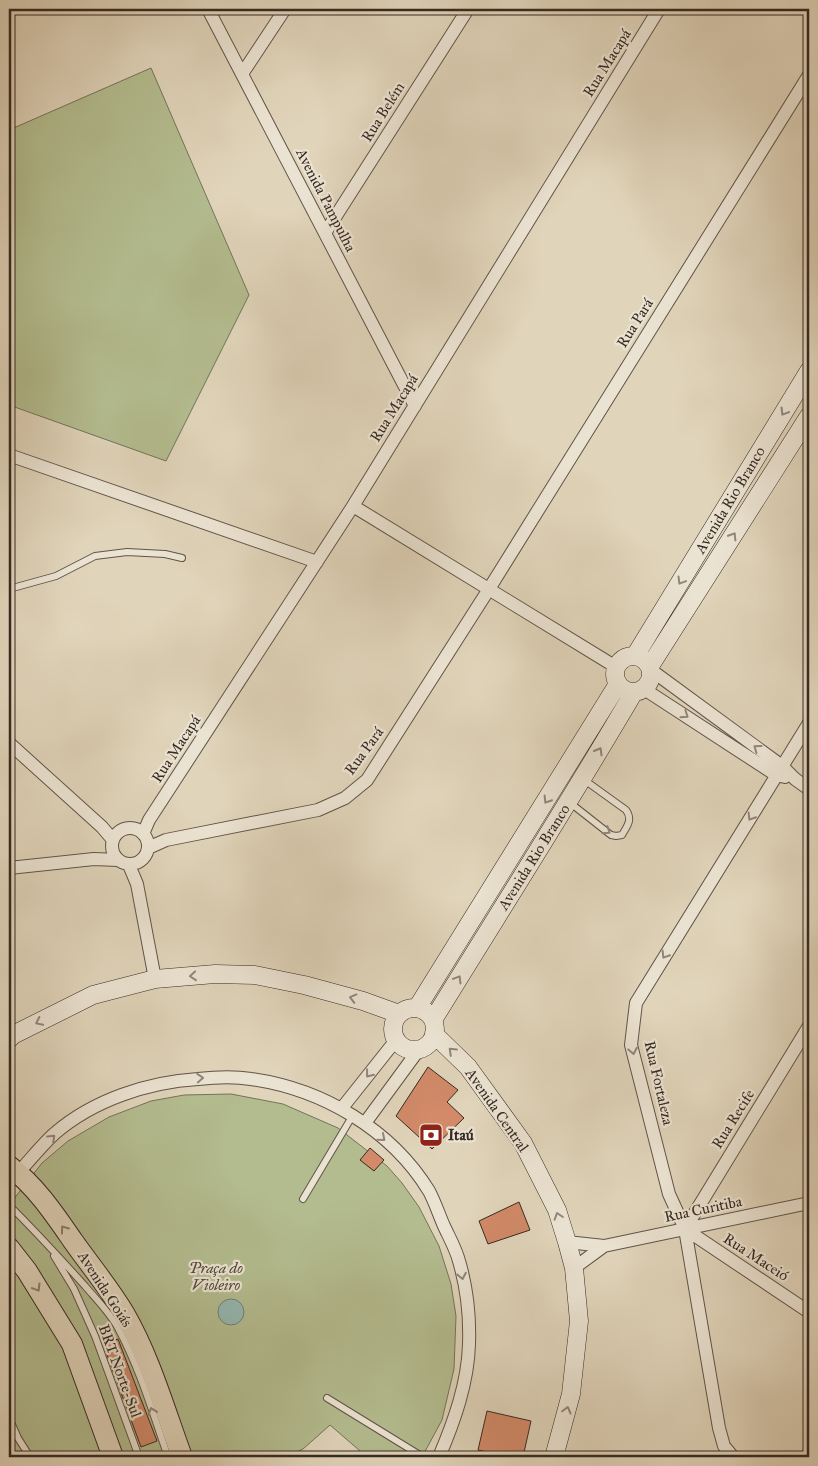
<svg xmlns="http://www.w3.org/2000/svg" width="818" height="1466" font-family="'IM FELL Great Primer',serif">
<rect width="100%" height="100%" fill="#e0d4ba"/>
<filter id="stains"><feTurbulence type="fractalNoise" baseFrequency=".004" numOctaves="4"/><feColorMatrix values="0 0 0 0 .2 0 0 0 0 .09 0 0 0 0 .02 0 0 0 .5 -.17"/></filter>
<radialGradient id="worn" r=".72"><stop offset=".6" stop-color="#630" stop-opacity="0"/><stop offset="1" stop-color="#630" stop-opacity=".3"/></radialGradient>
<path fill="#b3bc8f" stroke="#747359" d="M 151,68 L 249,295 L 166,461 L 9,405 L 9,130 Z
M 231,1094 L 283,1104 L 338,1128 L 387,1166 L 402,1183 L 419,1207 L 439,1246 L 451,1284 L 456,1316 L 454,1369 L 442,1420 L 422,1457 L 367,1457 L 330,1425 L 303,1449 L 285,1457 L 9,1457 L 9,1205 L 42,1163 L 68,1141 L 109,1117 L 151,1101 L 184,1095 Z"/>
<path fill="#94b8b2" stroke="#6e7f79" d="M218 1312a13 13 0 1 1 26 0a13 13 0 1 1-26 0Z"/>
<path fill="#d28a69" stroke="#362a23" d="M 428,1067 L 458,1090 L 447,1102 L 464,1118 L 432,1149 L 396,1116 Z
M 370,1148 L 384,1160 L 374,1171 L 360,1160 Z
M 519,1202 L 530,1230 L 488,1244 L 479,1221 Z
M 118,1339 L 157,1441 L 141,1447 L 103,1344 Z
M 487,1411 L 531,1421 L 523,1457 L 490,1457 L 491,1453 L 478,1450 Z"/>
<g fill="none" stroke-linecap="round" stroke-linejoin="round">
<g stroke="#605449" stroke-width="8">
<path id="lane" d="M 9,589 L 56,576 L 95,556 L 127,552 L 165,554 L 182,558
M 569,802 L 611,835 L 616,836 L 622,835 C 627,826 633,820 626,810 L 583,779
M 303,1199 L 353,1115
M 9,1205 C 35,1231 60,1258 85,1286 C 96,1299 110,1313 118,1328 C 140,1369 153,1414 168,1457
M 54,1256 L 74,1289 L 95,1336 L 139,1457
M 327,1398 L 423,1457
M 9,1418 L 18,1438 L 30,1457"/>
</g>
<g stroke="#605449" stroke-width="14">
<path id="street" d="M 208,9 L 415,406
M 242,74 L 285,9
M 325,233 L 468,9
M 9,455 L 317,562
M 353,506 L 616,667
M 651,670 L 782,766 L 795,779 L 809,789
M 644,689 L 776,775 L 785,777
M 9,743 L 102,827 L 113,840
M112 846a18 18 0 1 1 36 0a18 18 0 1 1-36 0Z
M 143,834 L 149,820 L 353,506 L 659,9
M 148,848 L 166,840 L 318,810 L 345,798 L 367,780 L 489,589 L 809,75
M 129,865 L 137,884 L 155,979
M 9,868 L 94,859 L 118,860
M 342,1108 L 396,1040
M 365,1123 L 420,1048
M 18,1173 C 30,1160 41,1146 54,1134 C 93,1100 148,1082 198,1079 C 215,1077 234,1076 251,1079 C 322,1089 391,1129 429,1191 C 435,1202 439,1215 444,1226 C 449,1237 456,1249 459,1261 C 467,1288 470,1316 469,1344 C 468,1383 454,1422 439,1457
M 685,1229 L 809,1026
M 685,1229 L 809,1312
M 567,1242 L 604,1246 L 809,1203
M 574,1268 L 604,1246
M 733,1457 L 724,1446 L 719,1428 L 685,1229 L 669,1194 L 631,1045 L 636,1003 L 809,723"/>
</g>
<g stroke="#362a23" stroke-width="19">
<path id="secondary" d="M 635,656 L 809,371
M615 674a18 18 0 1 1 36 0a18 18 0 1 1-36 0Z
M 650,666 L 809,416
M 417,1008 L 618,684
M393 1029a21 21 0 1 1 42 0a21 21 0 1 1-42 0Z
M 433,1020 C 500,911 569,803 634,692
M 434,1034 L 468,1067 L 523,1143 L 557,1210 L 567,1242 L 574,1268 L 579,1321 L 571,1394 L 554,1457
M 9,1039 L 13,1035 L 93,995 L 155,979 L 215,974 L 255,975 L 304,985 L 363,1001 L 399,1014"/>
</g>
<g stroke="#362a23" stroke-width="22">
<path id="primary" d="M 9,1166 C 35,1185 55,1215 73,1241 C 90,1265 109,1288 124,1313 C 150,1358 164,1408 182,1457
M 9,1248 L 27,1271 L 72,1344 L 113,1457"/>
</g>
<use href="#lane" stroke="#ebe3d2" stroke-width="6"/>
<use href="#street" stroke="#ebe3d2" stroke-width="12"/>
<use href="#secondary" stroke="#ebe3d2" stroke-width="18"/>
<use href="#primary" stroke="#e0d4ba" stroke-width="20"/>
</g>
<defs><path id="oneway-chevron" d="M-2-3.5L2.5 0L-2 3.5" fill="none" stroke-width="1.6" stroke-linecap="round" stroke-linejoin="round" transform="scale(1.25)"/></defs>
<g stroke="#90867a">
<use href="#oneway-chevron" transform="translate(784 412) rotate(121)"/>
<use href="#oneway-chevron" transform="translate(733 536) rotate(-58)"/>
<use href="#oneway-chevron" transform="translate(681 581) rotate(121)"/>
<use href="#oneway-chevron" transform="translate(685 715) rotate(34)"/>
<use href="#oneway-chevron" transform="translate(757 748) rotate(-144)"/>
<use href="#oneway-chevron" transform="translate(599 751) rotate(-60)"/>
<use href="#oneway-chevron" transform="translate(547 800) rotate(122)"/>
<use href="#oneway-chevron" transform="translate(751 817) rotate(122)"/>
<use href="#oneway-chevron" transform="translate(607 831) rotate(34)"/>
<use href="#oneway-chevron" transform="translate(665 955) rotate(122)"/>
<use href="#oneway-chevron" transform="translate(193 976) rotate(175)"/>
<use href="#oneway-chevron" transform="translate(458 979) rotate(-59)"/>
<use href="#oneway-chevron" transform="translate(353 998) rotate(-165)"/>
<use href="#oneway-chevron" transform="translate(39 1022) rotate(154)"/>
<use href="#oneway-chevron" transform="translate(452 1051) rotate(-136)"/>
<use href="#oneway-chevron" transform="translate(633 1051) rotate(79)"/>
<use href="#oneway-chevron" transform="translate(369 1074) rotate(128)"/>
<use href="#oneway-chevron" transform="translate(200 1078) rotate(-4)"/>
<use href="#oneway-chevron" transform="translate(52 1138) rotate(-44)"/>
<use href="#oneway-chevron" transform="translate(382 1138) rotate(41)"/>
<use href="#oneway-chevron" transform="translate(558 1216) rotate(-108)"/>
<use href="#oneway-chevron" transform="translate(462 1276) rotate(79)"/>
<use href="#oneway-chevron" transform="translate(567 1410) rotate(-75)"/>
<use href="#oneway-chevron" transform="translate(152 1411) rotate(-109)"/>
</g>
<g stroke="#8b7f6e">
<use href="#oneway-chevron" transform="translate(64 1229) rotate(-126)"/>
<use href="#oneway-chevron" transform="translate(37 1288) rotate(59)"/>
</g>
<defs>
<g id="bank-square" transform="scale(1.25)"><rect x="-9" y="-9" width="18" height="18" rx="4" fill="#8f2418" stroke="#ebe3d2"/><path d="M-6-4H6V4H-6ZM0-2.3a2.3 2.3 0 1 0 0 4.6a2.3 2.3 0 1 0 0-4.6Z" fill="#fff"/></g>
</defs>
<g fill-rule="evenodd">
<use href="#bank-square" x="431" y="1135"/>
</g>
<g text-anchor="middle" stroke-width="4.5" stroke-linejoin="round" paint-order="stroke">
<g font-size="15" fill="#362a23" stroke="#ebe3d2">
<text transform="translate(607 63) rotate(-58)" y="5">Rua Macapá</text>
<text transform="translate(383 112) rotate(-58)" y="5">Rua Belém</text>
<text transform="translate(326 200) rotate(63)" y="5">Avenida Pampulha</text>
<text transform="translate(635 323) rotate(-58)" y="5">Rua Pará</text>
<text transform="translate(394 408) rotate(-58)" y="5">Rua Macapá</text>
<text transform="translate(730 500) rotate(-59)" y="5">Avenida Rio Branco</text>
<text transform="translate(176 749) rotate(-57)" y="5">Rua Macapá</text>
<text transform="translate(364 751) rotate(-54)" y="5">Rua Pará</text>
<text transform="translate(534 857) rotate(-58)" y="5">Avenida Rio Branco</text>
<text transform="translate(659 1083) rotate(77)" y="5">Rua Fortaleza</text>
<text transform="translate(497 1110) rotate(55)" y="5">Avenida Central</text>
<text transform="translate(733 1119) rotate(-58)" y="5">Rua Recife</text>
<text transform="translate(703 1209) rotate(-12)" y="5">Rua Curitiba</text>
<text transform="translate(756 1257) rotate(33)" y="5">Rua Maceió</text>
<text transform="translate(105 1289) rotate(57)" y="5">Avenida Goiás</text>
<text transform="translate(120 1371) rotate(70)" y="5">BRT Norte-Sul</text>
</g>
<g font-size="15" font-weight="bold" fill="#362a23" stroke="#ebe3d2" text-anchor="start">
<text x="448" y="1140">Itaú</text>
</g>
<g font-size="15" font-style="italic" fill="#4f4739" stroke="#ebe3d2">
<text x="216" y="1273">Praça do<tspan x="216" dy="17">Violeiro</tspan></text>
</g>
</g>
<rect width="818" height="1466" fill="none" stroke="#e0d4ba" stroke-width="30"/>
<rect x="10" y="10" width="798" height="1446" fill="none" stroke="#362a23" stroke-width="2.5"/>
<rect x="15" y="15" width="788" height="1436" fill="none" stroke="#362a23"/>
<rect width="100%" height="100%" filter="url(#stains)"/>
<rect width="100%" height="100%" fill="url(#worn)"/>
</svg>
